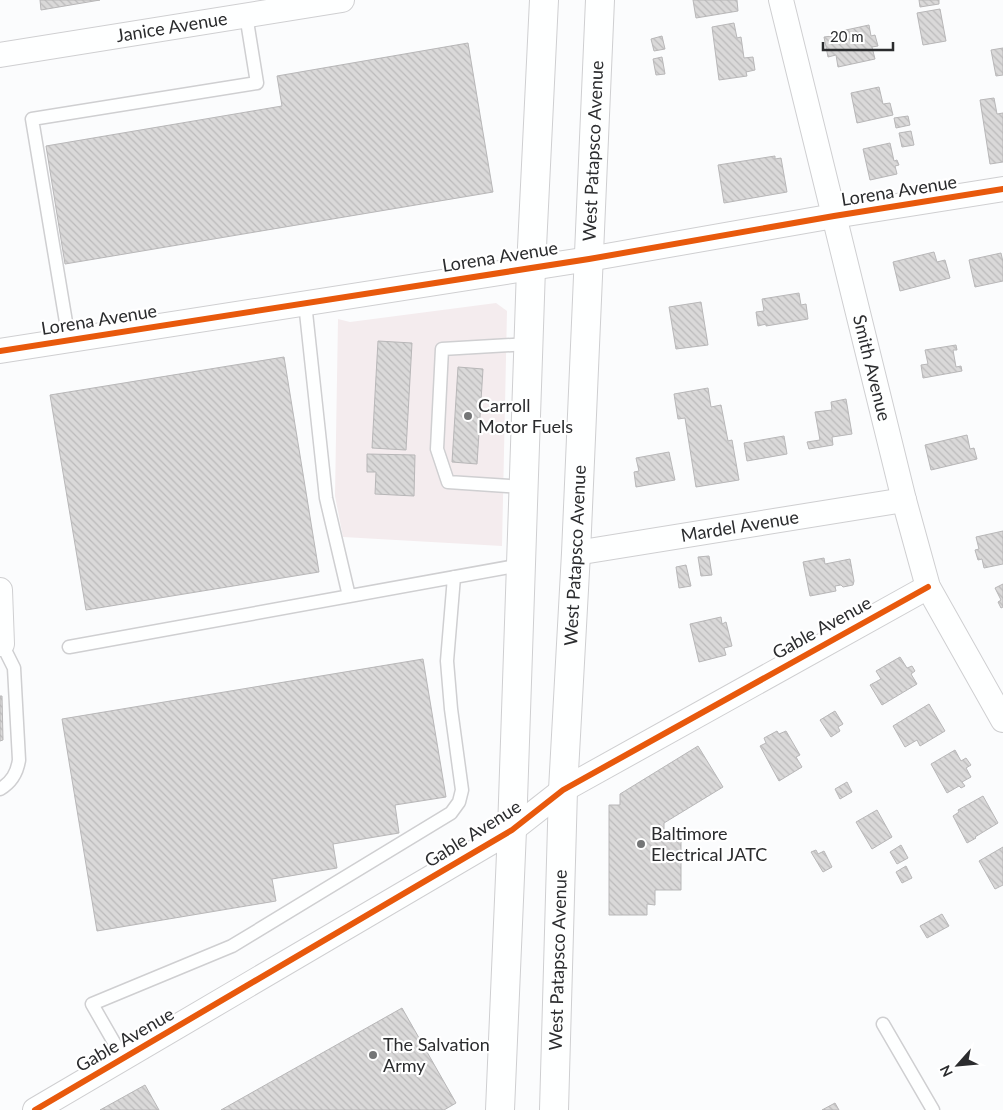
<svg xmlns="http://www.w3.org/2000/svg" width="1003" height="1110" font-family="Lato,sans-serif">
<defs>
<pattern id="building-back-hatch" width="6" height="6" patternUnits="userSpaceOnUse" patternTransform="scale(1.25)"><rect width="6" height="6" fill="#dad9d9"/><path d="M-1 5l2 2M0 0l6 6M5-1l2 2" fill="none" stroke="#bbbabb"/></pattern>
</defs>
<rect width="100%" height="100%" fill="#fbfcfd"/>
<path fill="#f4ecee" d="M 496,303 L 507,311 L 502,546 L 343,537 L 335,496 L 338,319 L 350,322 Z"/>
<path fill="url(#building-back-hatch)" stroke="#b8b7b8" d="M 40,0 L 100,0 L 41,10 Z
M 693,0 L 737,0 L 738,11 L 696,18 Z
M 919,0 L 939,0 L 939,4 L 920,7 Z
M 940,9 L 946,41 L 923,45 L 917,13 Z
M 734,23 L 737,38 L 741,37 L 744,58 L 753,57 L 755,70 L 746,72 L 747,76 L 719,80 L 712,27 Z
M 869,25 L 871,36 L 875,35 L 878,46 L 872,47 L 875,59 L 838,67 L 836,55 L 828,57 L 824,37 L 832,36 L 832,33 Z
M 662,36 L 665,49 L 654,51 L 651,39 Z
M 468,43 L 493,192 L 65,264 L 46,146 L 282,106 L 277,76 Z
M 1003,48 L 1003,75 L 996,76 L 991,50 Z
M 662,57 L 665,74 L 656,75 L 653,59 Z
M 879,87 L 883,104 L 890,103 L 893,115 L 857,123 L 851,93 Z
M 994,98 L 997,114 L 1003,113 L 1003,162 L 990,164 L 980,100 Z
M 908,116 L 910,125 L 896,128 L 894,118 Z
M 911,131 L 914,145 L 902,147 L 899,133 Z
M 890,143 L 894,161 L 897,160 L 899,165 L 895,166 L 897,174 L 870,180 L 863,149 Z
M 775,156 L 775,159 L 781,158 L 787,192 L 724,203 L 718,165 Z
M 934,252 L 937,262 L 945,260 L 950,278 L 900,291 L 893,262 Z
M 1001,253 L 1003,262 L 1003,281 L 975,287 L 969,260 Z
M 799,293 L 801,305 L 806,304 L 808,319 L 766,326 L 766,324 L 758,326 L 756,312 L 764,311 L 762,299 Z
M 701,302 L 708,345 L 676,349 L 669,307 Z
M 378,341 L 412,343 L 406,450 L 372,448 Z
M 956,345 L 957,350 L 953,350 L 956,367 L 961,366 L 962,371 L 923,378 L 921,365 L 928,364 L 925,350 Z
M 284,357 L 319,572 L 86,610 L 50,395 Z
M 458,367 L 483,369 L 477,464 L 452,462 Z
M 708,388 L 711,407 L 721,405 L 728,441 L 732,440 L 739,480 L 696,487 L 685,418 L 678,419 L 674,394 Z
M 846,399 L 852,434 L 832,437 L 833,445 L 809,449 L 807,442 L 820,440 L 815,412 L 832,410 L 831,402 Z
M 967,435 L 970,449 L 974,448 L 977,459 L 931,470 L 925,445 Z
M 784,436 L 787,454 L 747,461 L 744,443 Z
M 669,452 L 675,480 L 636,487 L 634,472 L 639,471 L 636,458 Z
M 367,454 L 415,455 L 414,496 L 375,494 L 376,472 L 367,472 Z
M 1003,531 L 1003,564 L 984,568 L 982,559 L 978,560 L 975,550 L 979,549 L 976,537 Z
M 709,556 L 712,575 L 701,576 L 698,557 Z
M 824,558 L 825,564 L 850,559 L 854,581 L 853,585 L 843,587 L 841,585 L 835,586 L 836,591 L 810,596 L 803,562 Z
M 686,565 L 691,586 L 679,588 L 676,567 Z
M 1003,584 L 1003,607 L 1001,608 L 998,602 L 1001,600 L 995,588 Z
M 721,617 L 722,624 L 726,622 L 732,646 L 724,648 L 726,655 L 699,662 L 690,624 Z
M 900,657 L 907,668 L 912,666 L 915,671 L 911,674 L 917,684 L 882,705 L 870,685 L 881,679 L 876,671 Z
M 423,659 L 446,797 L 395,805 L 399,833 L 333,844 L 337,868 L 272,879 L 276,901 L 97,931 L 62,719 Z
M 0,696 L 2,696 L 3,740 L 0,741 Z
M 929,704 L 945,731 L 920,746 L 917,740 L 905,747 L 893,726 Z
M 835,711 L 843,724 L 838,727 L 840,731 L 831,737 L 820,720 Z
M 777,731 L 779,734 L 786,731 L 800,755 L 796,757 L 802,767 L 779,781 L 760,746 L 766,743 L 764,738 Z
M 698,746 L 723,787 L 664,823 L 664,830 L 681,830 L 681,890 L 655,890 L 655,905 L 647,904 L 647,915 L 609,915 L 609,805 L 620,805 L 620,794 Z
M 955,750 L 961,761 L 966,758 L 971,765 L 966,768 L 971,777 L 962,782 L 965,786 L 961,788 L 959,786 L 947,793 L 931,764 Z
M 847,782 L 852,792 L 840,799 L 835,789 Z
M 983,796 L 998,823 L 975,837 L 976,838 L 967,843 L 953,816 L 959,812 L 958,810 Z
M 877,810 L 892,837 L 872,849 L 856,822 Z
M 901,845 L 908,858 L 897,864 L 890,852 Z
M 1003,847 L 1003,885 L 995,889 L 979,861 Z
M 816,850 L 818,854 L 824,851 L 832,867 L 823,872 L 811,852 Z
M 906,866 L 912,878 L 902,883 L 896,872 Z
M 942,914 L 949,926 L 927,938 L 920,926 Z
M 402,1008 L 456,1103 L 444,1110 L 221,1110 Z
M 145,1085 L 159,1110 L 100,1110 Z
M 835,1103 L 839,1110 L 822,1110 Z"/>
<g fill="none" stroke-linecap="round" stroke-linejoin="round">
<g stroke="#cfcfd1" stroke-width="15">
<path id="lane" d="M 305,303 L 326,498 L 349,596
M 69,340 L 32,119 L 257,83 L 246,15
M 523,487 L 448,482 L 437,449 L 442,349 L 529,344
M 69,647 L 521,565
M 0,789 C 12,782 17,773 19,760 L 14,668 L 2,644
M 883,1024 L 933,1110
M 123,1058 L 92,1004 L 232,946 L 451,813 L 459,802 L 462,790 L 451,709 L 447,661 L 454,577"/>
</g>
<g stroke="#cfcfd1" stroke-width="26">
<g id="street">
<path id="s1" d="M 781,0 L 904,500 L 928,587 L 1003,720"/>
<path id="s2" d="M 0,55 L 342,0"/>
<path d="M 0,351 L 589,259 L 834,216 L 1003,189"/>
<path id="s3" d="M 576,553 L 904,500"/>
<path d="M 0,590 L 2,644 L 0,644"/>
<path d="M 35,1110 L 512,830 L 563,790 L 928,587"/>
</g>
</g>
<g stroke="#cfcfd1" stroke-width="30">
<g id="primary">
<path d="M 500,1110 L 512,830 L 531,268 L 544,0"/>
<path id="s4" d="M 554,1110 L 563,790 L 576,553 L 600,0"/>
</g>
</g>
<use href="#lane" stroke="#feffff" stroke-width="12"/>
<use href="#street" stroke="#feffff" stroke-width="24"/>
<use href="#primary" stroke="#feffff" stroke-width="28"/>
<g stroke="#fff" stroke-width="9">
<path id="cycleway" d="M 0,351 L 589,259 L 834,216 L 1003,189
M 35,1110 L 512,830 L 563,790 L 928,587"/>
</g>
<use href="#cycleway" stroke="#e8590c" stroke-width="6"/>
</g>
<g fill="#747576" stroke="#fff" stroke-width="2">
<circle cx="468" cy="416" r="5"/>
<circle cx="641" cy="844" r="5"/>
<circle cx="373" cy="1055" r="5"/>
</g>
<g text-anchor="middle" stroke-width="4.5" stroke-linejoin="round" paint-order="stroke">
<g font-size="18" fill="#2b2c2e" stroke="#fff">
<text dy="6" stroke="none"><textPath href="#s2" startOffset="174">Janice Avenue</textPath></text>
<text dy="6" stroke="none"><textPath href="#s4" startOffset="960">West Patapsco Avenue</textPath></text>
<text transform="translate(899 191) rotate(-9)" y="6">Lorena Avenue</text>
<text transform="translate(500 257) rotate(-9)" y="6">Lorena Avenue</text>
<text transform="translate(99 320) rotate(-9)" y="6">Lorena Avenue</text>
<text dy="6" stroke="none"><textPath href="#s1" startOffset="379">Smith Avenue</textPath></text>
<text dy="6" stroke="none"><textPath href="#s3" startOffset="166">Mardel Avenue</textPath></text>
<text dy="6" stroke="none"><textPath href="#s4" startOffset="555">West Patapsco Avenue</textPath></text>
<text transform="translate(822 628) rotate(-29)" y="6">Gable Avenue</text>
<text transform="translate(473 834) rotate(-32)" y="6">Gable Avenue</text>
<text dy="6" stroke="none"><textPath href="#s4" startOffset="150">West Patapsco Avenue</textPath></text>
<text transform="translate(125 1040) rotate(-30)" y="6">Gable Avenue</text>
</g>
<g font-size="18" fill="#2b2c2e" stroke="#fff" text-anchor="start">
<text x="478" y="412">Carroll<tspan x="478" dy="21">Motor Fuels</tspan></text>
<text x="651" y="840">Baltimore<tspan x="651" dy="21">Electrical JATC</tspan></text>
<text x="383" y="1051">The Salvation<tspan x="383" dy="21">Army</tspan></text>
</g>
</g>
<g transform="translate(958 1065) rotate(243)" stroke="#ffffff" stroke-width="4" paint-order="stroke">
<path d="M0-4L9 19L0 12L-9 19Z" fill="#2b2c2e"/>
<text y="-8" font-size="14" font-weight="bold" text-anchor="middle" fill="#2b2c2e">N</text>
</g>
<path d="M823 42v8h70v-8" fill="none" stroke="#2b2c2e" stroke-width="2.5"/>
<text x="830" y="42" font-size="15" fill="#2b2c2e" stroke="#ffffff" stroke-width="4" paint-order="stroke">20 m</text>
</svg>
